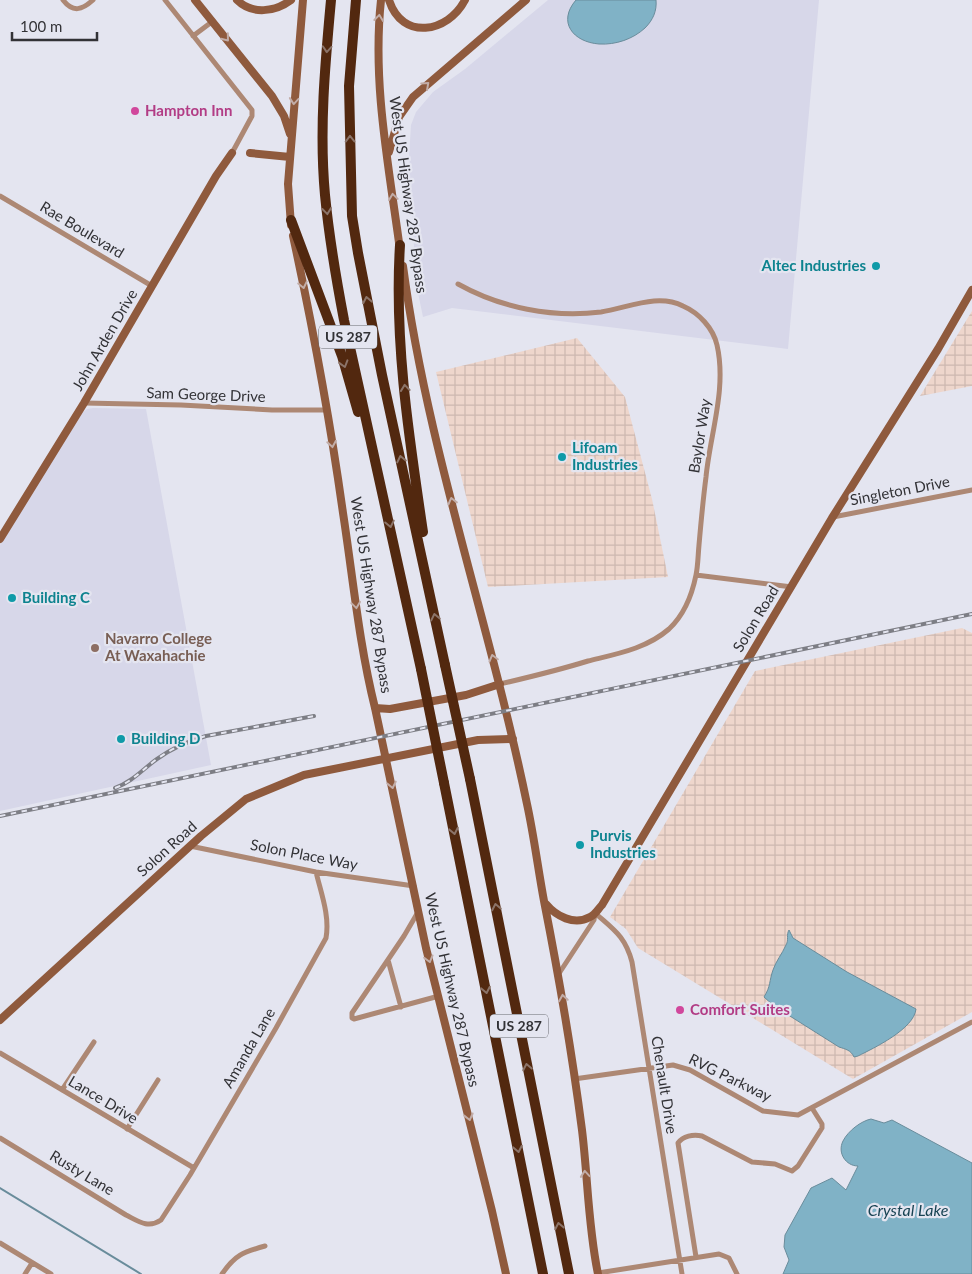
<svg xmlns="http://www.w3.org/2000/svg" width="972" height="1274" font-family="Lato,sans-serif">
<defs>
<pattern id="industrial-grid" width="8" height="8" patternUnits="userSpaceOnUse" patternTransform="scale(1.25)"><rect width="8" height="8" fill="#eed6cc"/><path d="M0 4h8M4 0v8" fill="none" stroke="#cdb8b0"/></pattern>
</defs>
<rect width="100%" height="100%" fill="#e4e5f0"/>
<path fill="url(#industrial-grid)" d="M 972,311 L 972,386 L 920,396 Z
M 577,338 L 625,397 L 652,499 L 668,577 L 488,587 L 436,372 Z
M 962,628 L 972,633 L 972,1012 L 853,1079 L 638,948 L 626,929 L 610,917 L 755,671 Z"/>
<path fill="#d7d7e9" d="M 548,0 L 819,0 L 788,349 L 452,308 L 423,317 L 416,283 L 409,157 L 411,125 L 416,112 L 433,92 L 465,69 Z
M 93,408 L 146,409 L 211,765 L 0,811 L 0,545 L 78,416 L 87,409 Z"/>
<path fill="#80b2c6" stroke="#698c9b" d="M 576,0 L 656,0 C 657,11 653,20 645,28 C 633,39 616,45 599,44 C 573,42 557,22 576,0 Z
M 789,930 L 793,938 L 847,972 L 916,1009 C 914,1029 874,1048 858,1056 L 854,1057 C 851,1050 845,1049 839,1047 L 774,1006 L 764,997 C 771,986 769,981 773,970 C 776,961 782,954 786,945 C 789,940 786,935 789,930 Z
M 871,1119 L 884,1123 L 892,1120 L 972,1163 L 972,1274 L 783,1274 L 789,1260 L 784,1247 L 785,1235 L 811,1188 L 832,1178 L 846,1190 L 858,1166 C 846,1166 837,1153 843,1141 C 848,1131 861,1121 871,1119 Z"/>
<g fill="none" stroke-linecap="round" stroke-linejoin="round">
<path stroke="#698c9b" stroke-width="2" d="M 0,1188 L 141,1274"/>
<path stroke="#ad8874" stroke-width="5" d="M 63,0 C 73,13 82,10 93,0
M 165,0 L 252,110 L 252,116 L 232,153
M 193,36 L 213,21
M 0,196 L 152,286
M 458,284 C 501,308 552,318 601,312 C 628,308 657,293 683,306 C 699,313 713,328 717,345 C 727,389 710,434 706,477 C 703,500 701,522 699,545 C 698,555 698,566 696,575 C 692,595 684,615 669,629 C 646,649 616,654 588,661 C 559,670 530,677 500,684
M 84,403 L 181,405 L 272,410 L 327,410
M 833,517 L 972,490
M 696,575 L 792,587
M 190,846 L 316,872 L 414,886
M 418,912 L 404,936 L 352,1013 L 352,1018 L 354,1019 L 439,996
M 388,960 L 401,1007
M 558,975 L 594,920 L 595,913 C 614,930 625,936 632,962 L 682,1274
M 0,1053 L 194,1168
M 574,1079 L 673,1065 L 690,1070 L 763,1111 L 798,1115 L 972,1022
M 62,1090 L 94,1042
M 127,1129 L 158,1080
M 0,1138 L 126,1215 C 138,1221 148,1229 161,1220 L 190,1175 L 276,1028 L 326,938 C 330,916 321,893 316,872
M 0,1243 L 51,1274
M 696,1257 L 678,1143 C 683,1136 693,1134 702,1136 L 752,1162 L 775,1164 L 792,1171 L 798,1166 L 822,1128 L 822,1124 L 812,1108
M 598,1273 L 719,1254 L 729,1258 L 737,1274
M 25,1274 L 32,1263
M 222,1274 C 235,1255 243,1252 265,1246"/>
<path stroke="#8f5a3d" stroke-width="8" d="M 195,0 L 272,96 L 284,116 L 290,134
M 237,0 C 252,15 275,12 291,0
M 381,0 C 372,83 389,167 400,250
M 389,0 C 402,41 448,33 465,0
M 389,152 L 399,117 L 413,97 L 526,0
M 250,153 L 290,157
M 291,225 L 288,184 L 303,0
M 293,236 C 313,328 330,420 343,513 C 353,578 359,644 375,708 L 426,948 L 492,1211 L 506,1274
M 403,266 C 427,448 490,624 527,804 C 534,836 538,869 544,901 C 559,977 572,1053 582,1130 C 588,1179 588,1226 598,1274
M 0,539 L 84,403 L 216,176 L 232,153
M 375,708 L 390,709 L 466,695 L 500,684
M 546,904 C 556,916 574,926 590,917 C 595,915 598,909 602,905 L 832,518 L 938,349 L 972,290
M 0,1020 L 201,836 L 246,799 L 304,775 L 478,740 L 513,739"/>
<path stroke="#52280f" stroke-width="10" d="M 331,0 C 325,65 319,130 325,195 C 329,237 336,278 344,320 L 421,669
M 356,0 L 349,86 L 352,216 L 358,253 L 382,375 L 445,665
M 291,220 L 342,356 L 358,412
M 400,245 C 394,341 409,437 423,532
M 470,779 L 569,1274
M 444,783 L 543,1274"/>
<g stroke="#7d7e85" stroke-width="4">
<path id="rail" d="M 115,788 C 132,782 143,769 157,759 C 172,748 189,741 206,736 L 314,716
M 0,816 L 972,614"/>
</g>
<use href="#rail" stroke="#e4e5f0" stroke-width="2" stroke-dasharray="5.5" stroke-linecap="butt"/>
<path stroke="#52280f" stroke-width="10" d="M 445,665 L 470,779
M 421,669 L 444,783"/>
</g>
<defs><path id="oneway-chevron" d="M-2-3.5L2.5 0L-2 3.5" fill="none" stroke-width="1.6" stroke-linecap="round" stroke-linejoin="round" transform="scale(1.25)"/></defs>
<g stroke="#c2ada8">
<use href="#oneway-chevron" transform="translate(379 18) rotate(-83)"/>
<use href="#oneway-chevron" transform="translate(226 38) rotate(51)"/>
<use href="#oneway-chevron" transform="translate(426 85) rotate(-42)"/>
<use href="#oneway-chevron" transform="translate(294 101) rotate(95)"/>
<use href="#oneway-chevron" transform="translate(393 197) rotate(-98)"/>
<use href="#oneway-chevron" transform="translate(303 285) rotate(78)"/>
<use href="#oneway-chevron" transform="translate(332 444) rotate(81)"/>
<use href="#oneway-chevron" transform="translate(452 501) rotate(-104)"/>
<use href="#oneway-chevron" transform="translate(356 605) rotate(82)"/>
<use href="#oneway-chevron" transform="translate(493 658) rotate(-105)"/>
<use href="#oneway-chevron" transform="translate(392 785) rotate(78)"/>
<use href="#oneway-chevron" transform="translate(429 959) rotate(75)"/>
<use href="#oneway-chevron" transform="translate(563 998) rotate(-99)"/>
<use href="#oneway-chevron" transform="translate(469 1117) rotate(76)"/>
<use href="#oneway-chevron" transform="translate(585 1174) rotate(-95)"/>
</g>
<g stroke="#8c7469">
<use href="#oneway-chevron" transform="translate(327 49) rotate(94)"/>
<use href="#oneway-chevron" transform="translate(350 139) rotate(-91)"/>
<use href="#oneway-chevron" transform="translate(327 211) rotate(83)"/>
<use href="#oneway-chevron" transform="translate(367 300) rotate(-101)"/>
<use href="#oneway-chevron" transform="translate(344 364) rotate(73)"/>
<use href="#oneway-chevron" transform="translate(405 388) rotate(-96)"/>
<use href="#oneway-chevron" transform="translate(401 459) rotate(-102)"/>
<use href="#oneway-chevron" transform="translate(390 524) rotate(78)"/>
<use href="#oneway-chevron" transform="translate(435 617) rotate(-102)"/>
<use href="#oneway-chevron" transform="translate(454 831) rotate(79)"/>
<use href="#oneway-chevron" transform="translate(496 907) rotate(-101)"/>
<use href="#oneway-chevron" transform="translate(486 990) rotate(79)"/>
<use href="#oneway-chevron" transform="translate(527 1067) rotate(-101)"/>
<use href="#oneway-chevron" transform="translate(518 1149) rotate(79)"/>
<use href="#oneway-chevron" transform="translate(559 1226) rotate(-101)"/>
</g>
<g fill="#d1479c" stroke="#e4e5f0" stroke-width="2">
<circle cx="135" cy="111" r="5"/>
<circle cx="680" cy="1010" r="5"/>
</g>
<g fill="#0f9aa8" stroke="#e4e5f0" stroke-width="2">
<circle cx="876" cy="266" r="5"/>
<circle cx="562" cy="457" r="5"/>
<circle cx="12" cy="598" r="5"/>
<circle cx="121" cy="739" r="5"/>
<circle cx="580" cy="845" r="5"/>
</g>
<circle fill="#8d6e63" stroke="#e4e5f0" stroke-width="2" cx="95" cy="648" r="5"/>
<g text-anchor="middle" stroke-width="4.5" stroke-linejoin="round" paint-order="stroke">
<g fill="#e4e5f0" stroke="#67686e" stroke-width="1">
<rect x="319" y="325.5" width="58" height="23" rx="4"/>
<rect x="490" y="1014.5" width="58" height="23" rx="4"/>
</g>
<g font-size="14" font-weight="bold" fill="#323236">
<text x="348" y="342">US 287</text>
<text x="519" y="1031">US 287</text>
</g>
<g font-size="15" font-weight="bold" fill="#b23c85" stroke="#e4e5f0" text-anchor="start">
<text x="145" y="116">Hampton Inn</text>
<text x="690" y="1015">Comfort Suites</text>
</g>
<g font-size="15" fill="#323236" stroke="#e4e5f0">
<text transform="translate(408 195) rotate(82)" y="5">West US Highway 287 Bypass</text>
<text transform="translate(82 230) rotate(31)" y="5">Rae Boulevard</text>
<text transform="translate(105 340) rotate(-60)" y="5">John Arden Drive</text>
<text transform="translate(206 395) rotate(2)" y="5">Sam George Drive</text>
<text transform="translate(700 436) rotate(-81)" y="5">Baylor Way</text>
<text transform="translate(900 491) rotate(-11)" y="5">Singleton Drive</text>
<text transform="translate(371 595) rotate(81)" y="5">West US Highway 287 Bypass</text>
<text transform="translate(756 619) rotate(-59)" y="5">Solon Road</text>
<text transform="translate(167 849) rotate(-42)" y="5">Solon Road</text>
<text transform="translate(304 855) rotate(11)" y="5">Solon Place Way</text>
<text transform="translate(452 990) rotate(77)" y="5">West US Highway 287 Bypass</text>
<text transform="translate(249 1048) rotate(-60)" y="5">Amanda Lane</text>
<text transform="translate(730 1078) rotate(26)" y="5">RVG Parkway</text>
<text transform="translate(664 1085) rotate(81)" y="5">Chenault Drive</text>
<text transform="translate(103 1100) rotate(31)" y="5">Lance Drive</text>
<text transform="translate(82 1173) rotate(31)" y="5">Rusty Lane</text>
</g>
<g font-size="15" font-weight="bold" fill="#0d838f" stroke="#e4e5f0" text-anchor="start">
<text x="866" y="271" text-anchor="end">Altec Industries</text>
<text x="572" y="453">Lifoam<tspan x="572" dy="17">Industries</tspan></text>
<text x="22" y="603">Building C</text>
<text x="131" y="744">Building D</text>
<text x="590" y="841">Purvis<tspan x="590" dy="17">Industries</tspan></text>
</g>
<g font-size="15" font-weight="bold" fill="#785e54" stroke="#e4e5f0" text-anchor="start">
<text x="105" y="644">Navarro College<tspan x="105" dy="17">At Waxahachie</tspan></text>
</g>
<g font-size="16" font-style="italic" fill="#184353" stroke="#e4e5f0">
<text x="908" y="1216">Crystal Lake</text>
</g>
</g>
<path d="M12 32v8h85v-8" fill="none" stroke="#323236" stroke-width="2.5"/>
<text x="20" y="32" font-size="15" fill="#323236" stroke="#e4e5f0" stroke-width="4" paint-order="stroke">100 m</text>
</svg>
